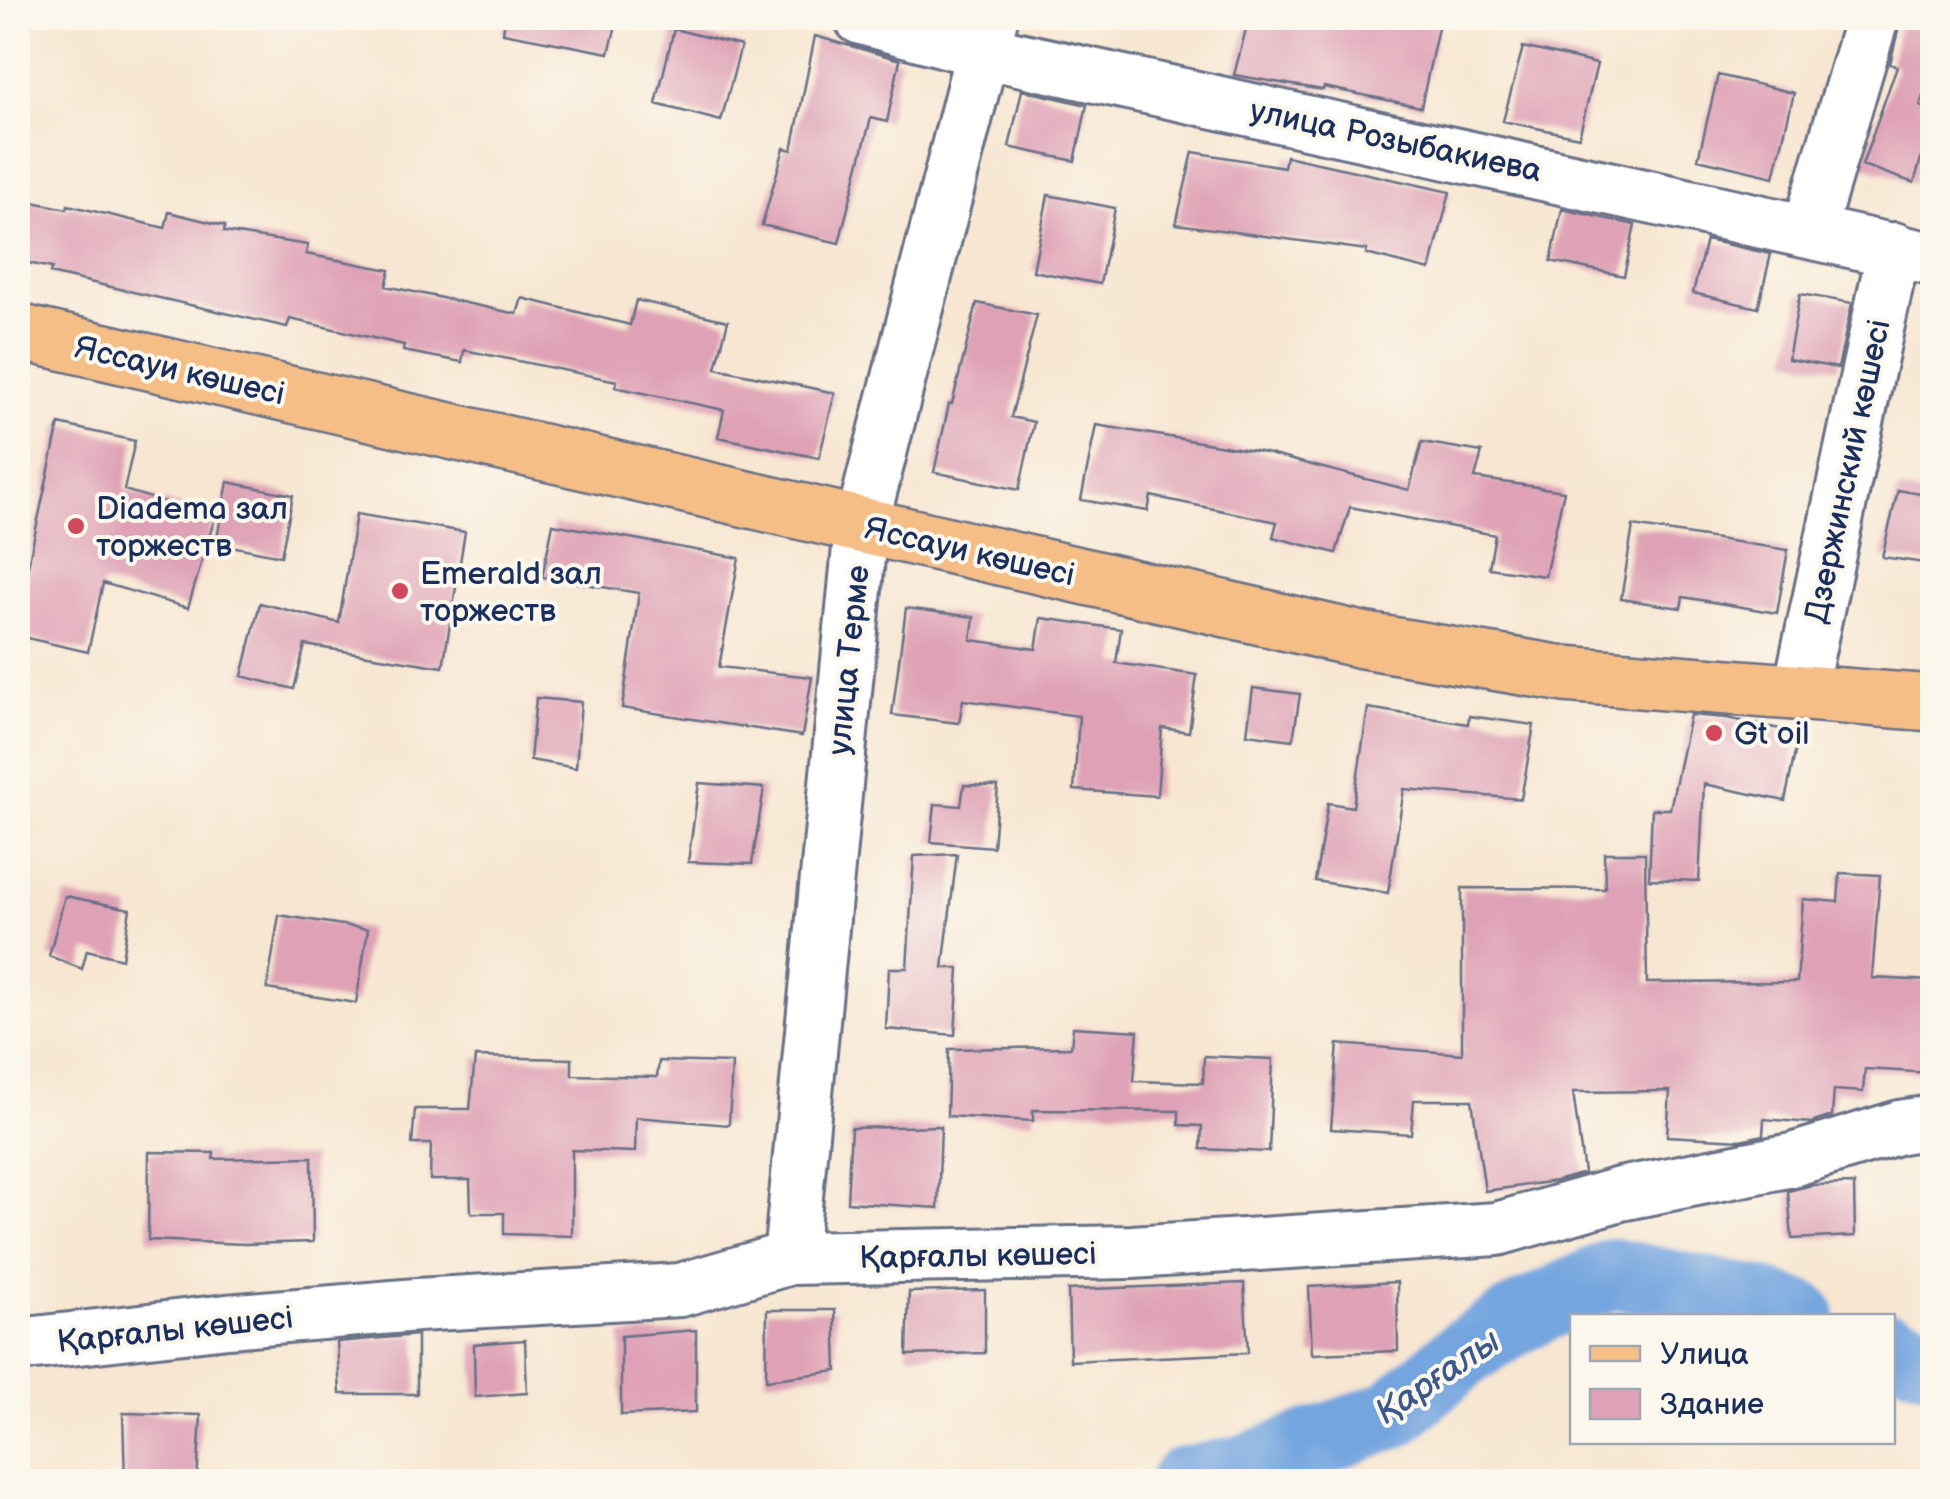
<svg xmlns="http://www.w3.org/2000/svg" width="1950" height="1499" font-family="'Balsamiq Sans',sans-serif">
<rect width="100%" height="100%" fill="#fbf7ec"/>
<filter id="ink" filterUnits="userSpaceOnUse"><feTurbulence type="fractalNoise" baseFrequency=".01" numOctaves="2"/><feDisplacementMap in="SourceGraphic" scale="20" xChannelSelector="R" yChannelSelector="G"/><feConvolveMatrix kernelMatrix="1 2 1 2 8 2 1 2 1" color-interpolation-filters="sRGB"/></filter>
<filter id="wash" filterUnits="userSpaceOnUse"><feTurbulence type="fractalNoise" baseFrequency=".0048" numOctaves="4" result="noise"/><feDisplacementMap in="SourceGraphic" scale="40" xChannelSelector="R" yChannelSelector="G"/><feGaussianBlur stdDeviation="2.25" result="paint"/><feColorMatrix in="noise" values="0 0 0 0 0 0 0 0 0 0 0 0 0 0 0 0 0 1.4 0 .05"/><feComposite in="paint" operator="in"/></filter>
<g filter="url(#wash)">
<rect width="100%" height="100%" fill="#f7e6d1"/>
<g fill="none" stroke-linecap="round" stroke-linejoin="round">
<path stroke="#75a5df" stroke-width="70" d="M 1892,1347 L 1932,1361
M 1184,1482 L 1242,1470 L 1393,1414 L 1468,1350 L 1522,1317 L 1613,1273 L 1759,1302 L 1801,1316"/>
</g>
<g id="blocks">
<path fill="#dea1b5" d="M 505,18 L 618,18 L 609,53 L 503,33 Z
M 1249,18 L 1440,18 L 1421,107 L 1324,87 L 1323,90 L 1234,75 Z
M 1901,18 L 1932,18 L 1932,69 L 1920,106 L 1932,110 L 1932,121 L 1914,183 L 1862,165 L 1897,66 L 1890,64 Z
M 674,29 L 741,46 L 721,121 L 656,104 Z
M 815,36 L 900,60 L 887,122 L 871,118 L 839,243 L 762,225 L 784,148 L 792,150 Z
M 1523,47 L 1597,64 L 1579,137 L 1503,121 Z
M 1718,75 L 1794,93 L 1774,177 L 1698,159 Z
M 1022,90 L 1087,105 L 1075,161 L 1009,147 Z
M 1193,152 L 1284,167 L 1286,156 L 1450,192 L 1430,270 L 1366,254 L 1367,250 L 1176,224 Z
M 1048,195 L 1115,208 L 1100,284 L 1033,271 Z
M 18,199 L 67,209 L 68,205 L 165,228 L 169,212 L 225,226 L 224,232 L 308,245 L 306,254 L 390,270 L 386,286 L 517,314 L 522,298 L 630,325 L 636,300 L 728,321 L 716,368 L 835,393 L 819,458 L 718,437 L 724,410 L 615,387 L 617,381 L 464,350 L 462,362 L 403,351 L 404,345 L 290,319 L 287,327 L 50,273 L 52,268 L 18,261 Z
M 1562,209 L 1635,225 L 1624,276 L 1551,261 Z
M 1706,240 L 1771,254 L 1758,308 L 1693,293 Z
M 1800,294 L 1852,303 L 1838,368 L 1788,359 Z
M 977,303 L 1037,315 L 1011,417 L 1034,422 L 1019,490 L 934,472 L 949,404 L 952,404 Z
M 59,424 L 135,441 L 124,490 L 215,517 L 188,608 L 103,583 L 88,652 L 18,636 L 18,611 Z
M 1096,425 L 1261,452 L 1409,490 L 1422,442 L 1482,452 L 1475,478 L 1564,491 L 1545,576 L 1489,568 L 1495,535 L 1350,507 L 1336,553 L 1273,537 L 1277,522 L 1151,496 L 1148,511 L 1081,500 Z
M 228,482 L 293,495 L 281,556 L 216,543 Z
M 1898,490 L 1932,496 L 1932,564 L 1882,557 Z
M 356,514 L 465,532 L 443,667 L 305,645 L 294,689 L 242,676 L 260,603 L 339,623 Z
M 553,524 L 739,558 L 719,667 L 812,677 L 802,736 L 622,708 L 639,593 L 542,577 Z
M 1633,526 L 1788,550 L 1777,613 L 1683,597 L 1681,608 L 1621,599 Z
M 906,608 L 974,617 L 971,640 L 1036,649 L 1041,618 L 1121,629 L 1116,663 L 1197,675 L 1189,732 L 1162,728 L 1157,796 L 1074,790 L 1079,716 L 963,700 L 959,723 L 892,715 Z
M 1253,688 L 1300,694 L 1293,740 L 1247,734 Z
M 536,698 L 581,702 L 576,768 L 530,760 Z
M 1368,708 L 1468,724 L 1469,716 L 1534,725 L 1521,799 L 1404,789 L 1388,893 L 1315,881 L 1328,803 L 1353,807 Z
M 1690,715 L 1727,718 L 1799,733 L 1785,801 L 1704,784 L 1699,881 L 1649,879 L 1652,809 L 1670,809 Z
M 699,783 L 764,788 L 752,864 L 688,862 Z
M 964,785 L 998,786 L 993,847 L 931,842 L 935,804 L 961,806 Z
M 1604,853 L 1645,853 L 1647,983 L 1797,982 L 1803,899 L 1838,902 L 1840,873 L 1880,875 L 1872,978 L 1932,981 L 1932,1073 L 1865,1069 L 1863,1092 L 1834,1090 L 1832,1116 L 1811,1123 L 1764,1119 L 1763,1135 L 1741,1140 L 1667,1136 L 1670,1091 L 1573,1092 L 1584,1173 L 1556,1181 L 1485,1191 L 1472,1100 L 1414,1100 L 1411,1134 L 1331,1129 L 1338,1044 L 1462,1054 L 1462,888 L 1605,889 Z
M 957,854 L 943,968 L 959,968 L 955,1035 L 886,1029 L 889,968 L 907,968 L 914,856 Z
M 65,896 L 130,909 L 122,959 L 87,950 L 82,969 L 49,956 Z
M 279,915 L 368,929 L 356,1003 L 267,989 Z
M 1073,1027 L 1138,1031 L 1134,1081 L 1203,1083 L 1204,1056 L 1273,1059 L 1269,1152 L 1201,1149 L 1202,1126 L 1179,1125 L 1179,1111 L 1033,1110 L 1033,1121 L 947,1116 L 949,1049 L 1071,1047 Z
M 475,1057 L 572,1059 L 572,1075 L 657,1077 L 659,1061 L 732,1063 L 729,1125 L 636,1117 L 635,1152 L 572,1150 L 572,1236 L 504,1234 L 504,1213 L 471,1213 L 470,1180 L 430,1180 L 431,1144 L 412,1144 L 415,1109 L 470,1109 Z
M 941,1126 L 938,1208 L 847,1202 L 851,1128 Z
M 149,1152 L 214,1153 L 213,1159 L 312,1157 L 313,1242 L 245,1244 L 148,1240 Z
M 1854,1184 L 1855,1236 L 1792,1239 L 1788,1191 L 1812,1185 Z
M 1397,1282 L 1398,1351 L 1312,1354 L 1309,1287 Z
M 1244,1283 L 1248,1353 L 1070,1361 L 1068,1290 Z
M 985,1290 L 985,1353 L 907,1355 L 909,1292 Z
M 767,1310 L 835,1310 L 837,1371 L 766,1380 Z
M 696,1330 L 696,1412 L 621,1415 L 621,1336 Z
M 417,1335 L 417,1394 L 340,1394 L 337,1342 Z
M 525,1340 L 527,1393 L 475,1397 L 474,1344 Z
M 123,1413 L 201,1415 L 197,1481 L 125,1482 Z"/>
</g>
</g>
<g filter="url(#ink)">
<use href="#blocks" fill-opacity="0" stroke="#686f86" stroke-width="2.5"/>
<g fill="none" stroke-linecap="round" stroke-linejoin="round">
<g stroke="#686f86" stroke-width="58">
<path id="minor" d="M 861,18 L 982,51 L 1932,259
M 1809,230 L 1872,18
M 1799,694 L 1894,249
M 790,1258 L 861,527 L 991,18
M 18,1345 L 227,1321 L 417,1305 L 680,1290 L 790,1258 L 1132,1252 L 1497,1229 L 1620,1194 L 1792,1160 L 1900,1127 L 1932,1122"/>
</g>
<g stroke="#686f86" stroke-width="60">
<path id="major" d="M 18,332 L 1362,640 L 1564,674 L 1932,703"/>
</g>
<use href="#minor" stroke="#fff" stroke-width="52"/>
<use href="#major" stroke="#f6be87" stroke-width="55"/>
</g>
</g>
<g fill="#d1495b" stroke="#fbf7ec" stroke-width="4">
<circle cx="76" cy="526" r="10"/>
<circle cx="400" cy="591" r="10"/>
<circle cx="1714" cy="733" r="10"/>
</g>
<g text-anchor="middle" stroke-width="8" stroke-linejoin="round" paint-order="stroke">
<g font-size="32" fill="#1b2f5e" stroke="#fbf7ec">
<text transform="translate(1396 140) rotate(12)" y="11">улица Розыбакиева</text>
<text transform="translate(180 370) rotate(13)" y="11">Яссауи көшесі</text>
<text transform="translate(1847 471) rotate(-78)" y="11">Дзержинский көшесі</text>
<text transform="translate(970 551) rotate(13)" y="11">Яссауи көшесі</text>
<text transform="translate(848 660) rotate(-84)" y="11">улица Терме</text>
<text transform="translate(978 1255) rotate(-1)" y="11">Қарғалы көшесі</text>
<text transform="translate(175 1329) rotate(-6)" y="11">Қарғалы көшесі</text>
</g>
<g font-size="32" fill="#1b2f5e" stroke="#fbf7ec" text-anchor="start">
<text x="96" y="519">Diadema зал<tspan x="96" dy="37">торжеств</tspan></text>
<text x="420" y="584">Emerald зал<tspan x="420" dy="37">торжеств</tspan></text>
<text x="1734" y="744">Gt oil</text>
</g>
<g font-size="35" font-style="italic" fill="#3a588b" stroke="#fbf7ec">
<text transform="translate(1437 1376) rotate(-34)" y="12">Қарғалы</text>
</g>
</g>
<rect width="1950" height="1499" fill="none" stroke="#fbf7ec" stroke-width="60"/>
<rect x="1570" y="1314" width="325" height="130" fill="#fbf7ec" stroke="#a1a7b3" stroke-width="2.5"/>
<rect x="1590" y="1346" width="50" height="15" fill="#f6be87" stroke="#a1a7b3" stroke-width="2.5"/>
<text x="1660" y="1364" font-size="30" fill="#1b2f5e">Улица</text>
<rect x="1590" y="1389" width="50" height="30" fill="#dea1b5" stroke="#a1a7b3" stroke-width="2.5"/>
<text x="1660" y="1414" font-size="30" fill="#1b2f5e">Здание</text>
</svg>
